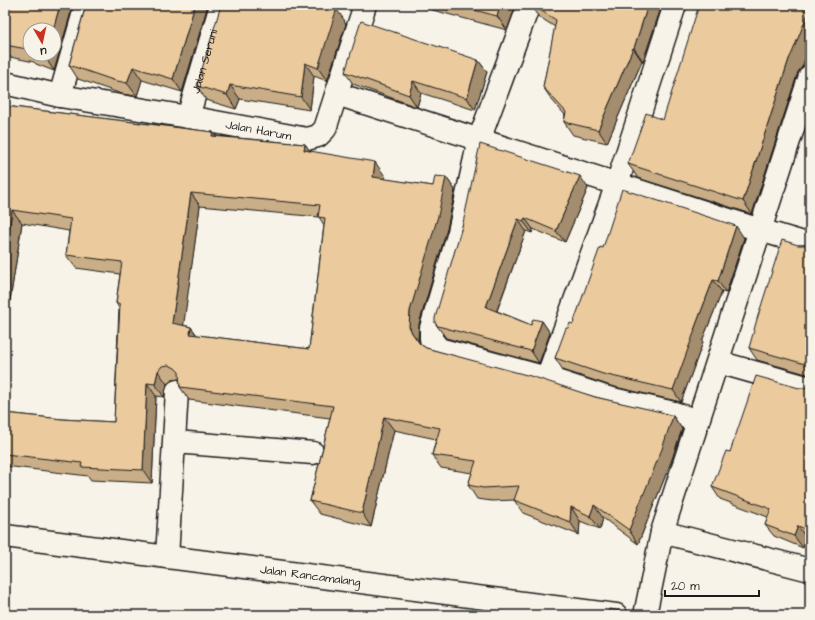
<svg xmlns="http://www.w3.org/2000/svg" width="815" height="620" font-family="'Architects Daughter',sans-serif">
<rect width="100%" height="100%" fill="#f7f3e8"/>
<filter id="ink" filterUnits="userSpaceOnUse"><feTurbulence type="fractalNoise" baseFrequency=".025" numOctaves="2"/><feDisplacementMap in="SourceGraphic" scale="8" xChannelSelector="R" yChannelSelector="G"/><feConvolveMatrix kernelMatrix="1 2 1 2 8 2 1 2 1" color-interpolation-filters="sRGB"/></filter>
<g filter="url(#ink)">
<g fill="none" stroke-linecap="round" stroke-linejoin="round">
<g stroke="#1c1c1c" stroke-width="25">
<g id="minor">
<path d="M 529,5 L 479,140 L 459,232 L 431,328 L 431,339 L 439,349 L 547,378 L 608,398 L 674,413 L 698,421"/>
<path id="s1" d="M 5,83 L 60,96 L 188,117 L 307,139 L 318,136 L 325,129 L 365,5"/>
<path d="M 337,94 L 760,230 L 810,245"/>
<path d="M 60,96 L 86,5"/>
<path id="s2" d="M 188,117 L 221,5"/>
<path d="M 718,362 L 810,388"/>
<path d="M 547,378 L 617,184 L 675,5"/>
<path d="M 175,442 L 313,453"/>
<path d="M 662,532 L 810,570"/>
<path id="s3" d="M 5,536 L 616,615"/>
<path d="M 167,557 L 177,391"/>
<path d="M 645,615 L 662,532 L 810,76"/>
</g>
</g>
<use href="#minor" stroke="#f7f3e8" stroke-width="22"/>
</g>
<path fill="#caae87" stroke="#1c1c1c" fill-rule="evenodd" d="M 5,5 L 73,5 L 54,71 L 36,64 L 34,62 L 5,56 ZM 30,30 L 54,54 L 30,54 Z
M 86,5 L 208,5 L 182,92 L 142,80 L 137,96 L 122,94 L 78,79 L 69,65 Z
M 414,5 L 516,5 L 507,30 Z
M 530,5 L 662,5 L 643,61 L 642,61 L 607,143 L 573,135 L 564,122 L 565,115 L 552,100 L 543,87 L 555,27 L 538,16 Z
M 810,5 L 810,46 L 802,67 L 798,72 L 752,214 L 638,178 L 628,164 L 663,120 Z
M 345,21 L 344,22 L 346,24 L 327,81 L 314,76 L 310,110 L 240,99 L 236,109 L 206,100 L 197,86 Z
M 478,60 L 487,72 L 475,110 L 421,93 L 417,107 L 353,84 L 345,72 Z
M 5,106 L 213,132 L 216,136 L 305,144 L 310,151 L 385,176 L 384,179 L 433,186 L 446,177 L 455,190 L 447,229 L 419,324 L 418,339 L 420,344 L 426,348 L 595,397 L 673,416 L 682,429 L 671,462 L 638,544 L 603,518 L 600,529 L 580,521 L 579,535 L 523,513 L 514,500 L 492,501 L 477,499 L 468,485 L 472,473 L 441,468 L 432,455 L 436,439 L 394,430 L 371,527 L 320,514 L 310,501 L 330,418 L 189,400 L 180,387 L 179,379 L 178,379 L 172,380 L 167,384 L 164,397 L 156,396 L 152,483 L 91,480 L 88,476 L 5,466 L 5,413 L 62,419 L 114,422 L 119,308 L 116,303 L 120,274 L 76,268 L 66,255 L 69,231 L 22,223 L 5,333 ZM 200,206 L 319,217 L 324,225 L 309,349 L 197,335 L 191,327 L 183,325 Z
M 588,188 L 565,242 L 533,229 L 532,233 L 526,231 L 497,311 L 531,325 L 542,321 L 550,333 L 539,363 L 446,338 L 435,323 L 463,223 Z
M 744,238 L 726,293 L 722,292 L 702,341 L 703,342 L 681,402 L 611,386 L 563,370 L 555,358 L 568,328 L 573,324 L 603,248 Z
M 810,242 L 810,375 L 757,360 L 749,348 L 798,245 L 804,245 Z
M 810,385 L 810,540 L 806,538 L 803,548 L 774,536 L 765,525 L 768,517 L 720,499 L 712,487 L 730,452 L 799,388 L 805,388 Z"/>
<path fill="#a48d6e" stroke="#1c1c1c" d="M 60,5 L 73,5 L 54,71 L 45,57 L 46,54 L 54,54 L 54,30 L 53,30 Z
M 195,5 L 208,5 L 182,92 L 173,79 Z
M 501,5 L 516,5 L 507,30 L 497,16 Z
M 648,5 L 662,5 L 643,61 L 634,48 Z
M 798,5 L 810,5 L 810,46 L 802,67 L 798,72 L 752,214 L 743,201 L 789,59 Z
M 335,7 L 345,21 L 344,22 L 346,24 L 327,81 L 318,68 Z
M 633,48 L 642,61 L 607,143 L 598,130 Z
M 478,60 L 487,72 L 475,110 L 467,98 Z
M 305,63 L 314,76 L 310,110 L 301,97 Z
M 133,67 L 142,80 L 137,96 L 127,83 Z
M 413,81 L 421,93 L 417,107 L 409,95 Z
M 230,85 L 240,99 L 236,109 L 227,95 Z
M 213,132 L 222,145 L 212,136 Z
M 305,144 L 314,157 L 304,150 Z
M 375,162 L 385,176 L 382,191 L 373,177 Z
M 580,176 L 588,188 L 565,242 L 556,231 Z
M 446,177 L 455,190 L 447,229 L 419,324 L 418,339 L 421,346 L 412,333 L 409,326 L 410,311 Z
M 191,193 L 200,206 L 182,337 L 172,323 Z
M 12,210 L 22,223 L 5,333 L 5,258 Z
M 525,218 L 533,229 L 532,233 L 523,221 Z
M 518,219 L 526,231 L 494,318 L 486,307 Z
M 736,226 L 744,238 L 726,293 L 718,281 Z
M 713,280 L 722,292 L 702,341 L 703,342 L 681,402 L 673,390 L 694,330 Z
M 542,321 L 550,333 L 539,363 L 531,351 Z
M 191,327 L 200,340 L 190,334 Z
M 158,371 L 167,384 L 164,397 L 155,384 Z
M 147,383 L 156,396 L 152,483 L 143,470 Z
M 673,416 L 682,429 L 671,462 L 638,544 L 629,530 Z
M 384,417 L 394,430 L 371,527 L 362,513 Z
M 594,505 L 603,518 L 600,529 L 590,516 Z
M 571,507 L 580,521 L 579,535 L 570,522 Z
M 798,526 L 806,538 L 803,548 L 794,536 Z"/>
<path fill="#ebca9d" stroke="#1c1c1c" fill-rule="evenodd" d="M 5,5 L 60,5 L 53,30 L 30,30 L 30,52 L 26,51 L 27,49 L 5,45 Z
M 86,5 L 195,5 L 173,79 L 133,67 L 127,83 L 113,80 L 69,65 Z
M 221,5 L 329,5 L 335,7 L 334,10 L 336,11 L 318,68 L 305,63 L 301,97 L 230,85 L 227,95 L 197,86 Z
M 455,5 L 501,5 L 497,16 Z
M 532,5 L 648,5 L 634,48 L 633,48 L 598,130 L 564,122 L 566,112 L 543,87 L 556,20 Z
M 699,5 L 798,5 L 798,6 L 809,11 L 792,53 L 789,59 L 743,201 L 628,164 L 646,113 L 663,120 Z
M 361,21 L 478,60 L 467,98 L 413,81 L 409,95 L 345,72 Z
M 35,54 L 46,54 L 45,57 Z
M 5,106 L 213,132 L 212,136 L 305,144 L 304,150 L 375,162 L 373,177 L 433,186 L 435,176 L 446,177 L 438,216 L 410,311 L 409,326 L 412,333 L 420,344 L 426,348 L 534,377 L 595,397 L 661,412 L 673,416 L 662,449 L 629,530 L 594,505 L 590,516 L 571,507 L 570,522 L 514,500 L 519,486 L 483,488 L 468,485 L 476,461 L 432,455 L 440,428 L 384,417 L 362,513 L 310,501 L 333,406 L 180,387 L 179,372 L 175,368 L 169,365 L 162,366 L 158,371 L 155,384 L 147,383 L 143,470 L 81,467 L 82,463 L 5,454 L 5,413 L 62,419 L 114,422 L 120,304 L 116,303 L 122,262 L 66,255 L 71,219 L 12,210 L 5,258 ZM 191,193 L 320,205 L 318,217 L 325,218 L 309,349 L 190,334 L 191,327 L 172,323 Z
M 480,144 L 580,176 L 556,231 L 525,218 L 523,221 L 518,219 L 486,307 L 531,325 L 533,319 L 542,321 L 531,351 L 438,326 L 435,323 L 435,318 L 463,223 Z
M 622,189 L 736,226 L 718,281 L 713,280 L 694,330 L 695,330 L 673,390 L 603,374 L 555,358 L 566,328 L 568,328 L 570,323 L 573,324 L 600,247 L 603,248 Z
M 810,215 L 810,224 L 806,222 Z
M 782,240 L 798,245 L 804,245 L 810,242 L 810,367 L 805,364 L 749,348 L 757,319 Z
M 756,376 L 799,388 L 805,388 L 810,385 L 810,531 L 798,526 L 794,536 L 765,525 L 771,509 L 712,487 L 726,451 L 730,452 Z
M 609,609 L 645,615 L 608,615 Z"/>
</g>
<g text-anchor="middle" stroke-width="3" stroke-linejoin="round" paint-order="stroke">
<g font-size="12" fill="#1c1c1c" stroke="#f7f3e8">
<text dy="4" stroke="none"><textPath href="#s2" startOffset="58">Jalan Seruni</textPath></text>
<text dy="4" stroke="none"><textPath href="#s1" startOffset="258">Jalan Harum</textPath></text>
<text dy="4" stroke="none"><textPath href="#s3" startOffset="308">Jalan Rancamalang</textPath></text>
</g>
</g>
<rect width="815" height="620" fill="none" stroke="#f7f3e8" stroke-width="20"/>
<rect x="10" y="10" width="795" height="600" fill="none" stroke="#1c1c1c" stroke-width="1.5" filter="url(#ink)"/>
<g transform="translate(42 42) rotate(171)"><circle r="19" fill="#f7f3e8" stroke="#9f9d96"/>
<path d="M0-3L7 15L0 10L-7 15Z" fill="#c8321e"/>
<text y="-6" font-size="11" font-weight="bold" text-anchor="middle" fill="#1c1c1c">U</text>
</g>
<path d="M665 590v6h94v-6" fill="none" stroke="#1c1c1c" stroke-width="2"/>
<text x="671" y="590" font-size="12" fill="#1c1c1c" stroke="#f7f3e8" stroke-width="3" paint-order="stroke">20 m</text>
</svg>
